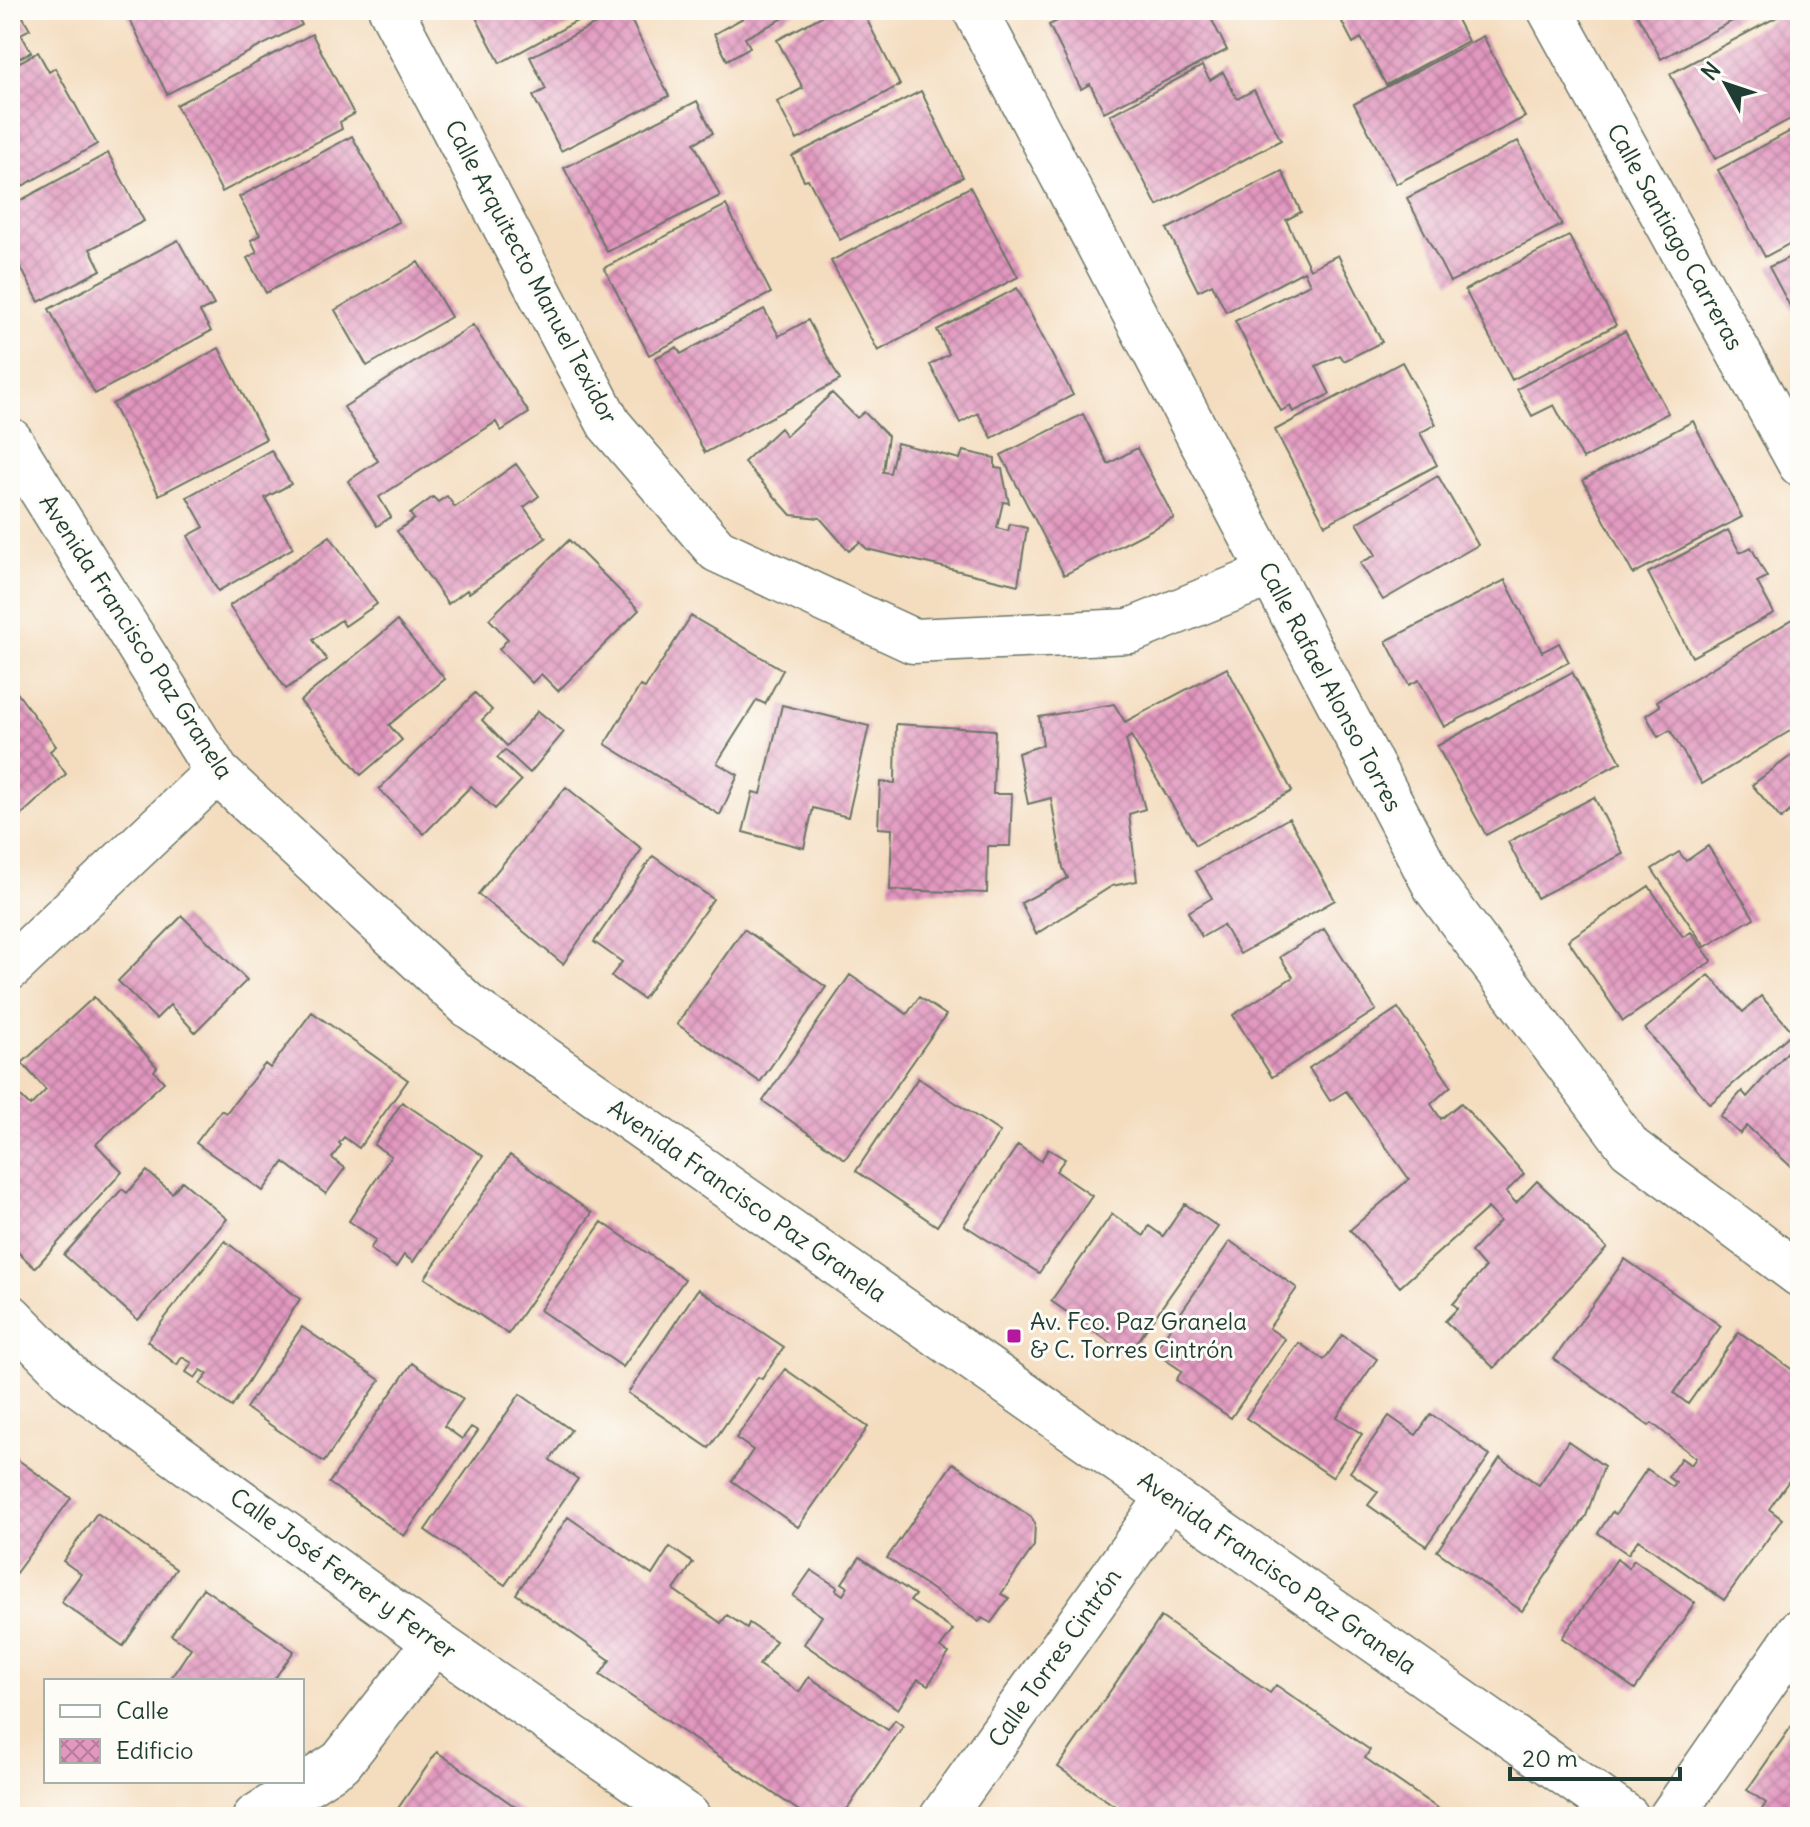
<svg xmlns="http://www.w3.org/2000/svg" width="1810" height="1827" font-family="Delius,sans-serif">
<defs>
<pattern id="building-cross-hatch" width="8" height="8" patternUnits="userSpaceOnUse" patternTransform="scale(2)"><rect width="8" height="8" fill="#e297bf"/><path d="M0 0l8 8M0 8l8-8" fill="none" stroke="#b77c9c"/></pattern>
</defs>
<rect width="100%" height="100%" fill="#fdfcf7"/>
<filter id="ink" filterUnits="userSpaceOnUse"><feTurbulence type="fractalNoise" baseFrequency=".0125" numOctaves="2"/><feDisplacementMap in="SourceGraphic" scale="16" xChannelSelector="R" yChannelSelector="G"/><feConvolveMatrix kernelMatrix="1 2 1 2 8 2 1 2 1" color-interpolation-filters="sRGB"/></filter>
<filter id="wash" filterUnits="userSpaceOnUse"><feTurbulence type="fractalNoise" baseFrequency=".006" numOctaves="4" result="noise"/><feDisplacementMap in="SourceGraphic" scale="32" xChannelSelector="R" yChannelSelector="G"/><feGaussianBlur stdDeviation="1.8" result="paint"/><feColorMatrix in="noise" values="0 0 0 0 0 0 0 0 0 0 0 0 0 0 0 0 0 1.4 0 .05"/><feComposite in="paint" operator="in"/></filter>
<g filter="url(#wash)">
<rect width="100%" height="100%" fill="#f4ddbf"/>
<g id="blocks">
<path fill="url(#building-cross-hatch)" d="M 10,10 L 19,10 L 30,29 L 21,34 L 31,52 L 10,63 Z
M 125,10 L 294,10 L 302,25 L 167,94 Z
M 472,10 L 597,10 L 500,63 Z
M 623,10 L 626,10 L 669,96 L 561,151 L 533,96 L 546,89 L 530,57 Z
M 739,10 L 799,10 L 745,38 L 750,47 L 727,60 L 714,34 L 743,18 Z
M 833,10 L 862,10 L 900,85 L 797,140 L 777,102 L 803,88 L 777,40 Z
M 1080,10 L 1207,10 L 1227,50 L 1104,112 L 1090,84 L 1081,89 L 1049,25 Z
M 1345,10 L 1452,10 L 1468,41 L 1386,85 L 1361,38 L 1353,43 L 1342,22 L 1349,18 Z
M 1635,10 L 1753,10 L 1661,59 Z
M 1790,10 L 1797,10 L 1800,15 L 1800,114 L 1715,159 L 1670,74 Z
M 312,34 L 354,114 L 340,122 L 342,129 L 222,192 L 176,105 Z
M 1483,36 L 1525,117 L 1396,184 L 1354,104 Z
M 38,52 L 49,72 L 55,68 L 97,144 L 10,193 L 10,67 Z
M 1202,66 L 1210,80 L 1223,72 L 1237,99 L 1254,90 L 1281,140 L 1157,206 L 1110,115 Z
M 921,91 L 963,177 L 840,240 L 808,179 L 804,180 L 792,156 Z
M 697,101 L 713,133 L 694,143 L 720,196 L 607,252 L 564,168 Z
M 1800,126 L 1800,238 L 1765,257 L 1718,170 Z
M 352,136 L 399,222 L 266,293 L 247,258 L 257,252 L 251,240 L 260,235 L 239,197 Z
M 1518,141 L 1562,225 L 1450,282 L 1407,198 Z
M 108,153 L 144,221 L 90,249 L 101,270 L 39,302 L 10,247 L 10,206 Z
M 1282,171 L 1301,212 L 1286,220 L 1310,269 L 1338,255 L 1382,342 L 1344,361 L 1340,355 L 1316,366 L 1330,394 L 1293,412 L 1290,406 L 1281,411 L 1235,321 L 1310,284 L 1304,271 L 1226,312 L 1212,284 L 1198,291 L 1167,229 Z
M 970,187 L 1018,277 L 878,351 L 831,261 Z
M 726,205 L 771,293 L 649,355 L 604,268 Z
M 1569,236 L 1616,325 L 1512,380 L 1465,290 Z
M 178,240 L 214,305 L 200,312 L 211,331 L 95,394 L 49,309 Z
M 1800,252 L 1800,325 L 1769,267 Z
M 418,262 L 451,317 L 367,366 L 335,310 Z
M 1017,288 L 1073,395 L 992,438 L 978,413 L 960,423 L 930,365 L 949,354 L 937,330 Z
M 764,309 L 779,336 L 808,320 L 840,380 L 705,453 L 655,358 L 677,347 L 681,354 Z
M 473,325 L 529,413 L 501,431 L 496,422 L 379,497 L 391,517 L 377,526 L 348,481 L 378,461 L 344,407 Z
M 1625,331 L 1668,413 L 1583,459 L 1554,405 L 1532,416 L 1517,389 Z
M 219,348 L 266,439 L 159,495 L 112,404 Z
M 1402,362 L 1436,424 L 1420,433 L 1437,465 L 1325,525 L 1275,430 Z
M 832,393 L 857,418 L 864,412 L 888,436 L 883,472 L 890,473 L 897,443 L 960,459 L 963,451 L 995,458 L 995,468 L 1002,469 L 1009,503 L 1003,502 L 997,528 L 1008,531 L 1010,524 L 1027,528 L 1018,585 L 867,549 L 860,542 L 849,551 L 820,518 L 791,515 L 744,462 L 780,428 L 786,436 Z
M 1083,414 L 1108,464 L 1137,448 L 1174,518 L 1064,575 L 1001,455 Z
M 1693,421 L 1742,517 L 1633,574 L 1583,480 Z
M 271,450 L 291,484 L 265,498 L 293,548 L 218,591 L 188,536 L 204,527 L 187,497 Z
M 516,464 L 539,496 L 524,507 L 546,538 L 469,593 L 467,590 L 448,604 L 397,531 L 414,519 L 410,514 L 433,497 L 438,502 L 447,496 L 455,507 Z
M 1438,476 L 1478,545 L 1383,600 L 1360,563 L 1376,555 L 1357,523 Z
M 1728,530 L 1740,553 L 1751,547 L 1767,577 L 1757,582 L 1774,613 L 1692,657 L 1648,573 Z
M 330,536 L 377,604 L 345,626 L 341,620 L 313,640 L 327,660 L 286,689 L 229,606 Z
M 569,540 L 639,610 L 558,691 L 541,674 L 532,683 L 499,649 L 508,639 L 489,619 Z
M 1505,580 L 1542,652 L 1559,643 L 1569,662 L 1444,727 L 1419,680 L 1409,685 L 1386,641 Z
M 691,616 L 783,670 L 765,704 L 757,700 L 717,763 L 738,775 L 720,815 L 605,744 L 640,686 L 645,688 Z
M 1798,616 L 1800,620 L 1800,725 L 1702,784 L 1670,730 L 1658,737 L 1646,715 L 1660,706 L 1657,701 Z
M 397,621 L 445,679 L 389,725 L 402,740 L 361,775 L 300,701 Z
M 1227,668 L 1292,791 L 1196,845 L 1131,736 L 1126,740 L 1145,809 L 1129,814 L 1137,881 L 1112,886 L 1036,934 L 1021,903 L 1068,878 L 1063,868 L 1051,798 L 1028,804 L 1018,753 L 1043,745 L 1039,717 L 1114,704 L 1125,722 Z
M 1572,672 L 1621,762 L 1486,835 L 1437,746 Z
M 10,683 L 56,746 L 50,751 L 66,774 L 10,825 Z
M 475,693 L 492,710 L 482,720 L 507,746 L 538,711 L 564,732 L 530,773 L 505,750 L 497,758 L 521,781 L 495,809 L 471,786 L 424,834 L 379,789 Z
M 782,705 L 869,726 L 848,817 L 813,808 L 804,848 L 743,832 L 753,792 L 761,794 Z
M 896,724 L 995,730 L 993,794 L 1012,794 L 1010,846 L 988,846 L 987,893 L 890,890 L 892,829 L 878,828 L 880,782 L 895,783 Z
M 1800,749 L 1800,802 L 1781,819 L 1752,785 Z
M 566,787 L 642,849 L 563,964 L 478,894 Z
M 1594,797 L 1623,854 L 1537,898 L 1508,842 Z
M 1289,818 L 1335,900 L 1240,954 L 1223,925 L 1202,937 L 1188,912 L 1212,898 L 1196,871 Z
M 1708,846 L 1754,918 L 1705,947 L 1652,869 L 1679,852 L 1686,861 Z
M 653,856 L 713,899 L 643,999 L 611,976 L 622,962 L 594,942 Z
M 1649,886 L 1683,937 L 1691,932 L 1712,961 L 1623,1021 L 1568,940 Z
M 182,916 L 247,980 L 195,1032 L 170,1005 L 156,1019 L 118,981 Z
M 744,929 L 826,987 L 760,1082 L 677,1024 Z
M 1324,929 L 1376,1010 L 1272,1077 L 1233,1015 L 1293,977 L 1280,957 Z
M 850,975 L 907,1014 L 919,997 L 946,1015 L 845,1159 L 763,1101 Z
M 1709,975 L 1743,1012 L 1761,996 L 1793,1032 L 1710,1104 L 1645,1029 Z
M 94,997 L 157,1067 L 154,1071 L 164,1082 L 96,1144 L 122,1172 L 35,1268 L 10,1245 L 10,1086 L 30,1106 L 46,1090 L 22,1063 Z
M 1398,1008 L 1451,1086 L 1431,1104 L 1441,1119 L 1461,1103 L 1524,1174 L 1506,1192 L 1516,1203 L 1537,1181 L 1607,1248 L 1494,1368 L 1445,1321 L 1458,1308 L 1453,1304 L 1485,1268 L 1471,1252 L 1500,1221 L 1488,1208 L 1400,1287 L 1350,1230 L 1409,1179 L 1346,1091 L 1330,1101 L 1309,1068 Z
M 312,1012 L 408,1080 L 359,1148 L 344,1137 L 339,1143 L 341,1145 L 332,1158 L 345,1168 L 326,1194 L 284,1162 L 263,1191 L 196,1143 L 221,1110 L 226,1113 L 265,1064 L 270,1068 Z
M 1800,1038 L 1800,1175 L 1747,1126 L 1740,1134 L 1720,1116 L 1742,1091 L 1747,1097 Z
M 918,1078 L 1000,1132 L 937,1226 L 856,1171 Z
M 402,1102 L 483,1156 L 413,1262 L 404,1255 L 396,1267 L 370,1249 L 376,1240 L 349,1221 L 391,1156 L 374,1145 Z
M 1018,1145 L 1041,1161 L 1048,1149 L 1065,1159 L 1056,1171 L 1092,1196 L 1039,1273 L 964,1225 Z
M 510,1155 L 592,1213 L 508,1334 L 425,1278 Z
M 147,1171 L 172,1193 L 182,1181 L 227,1219 L 138,1320 L 64,1255 L 122,1189 L 127,1193 Z
M 1185,1204 L 1218,1227 L 1128,1355 L 1051,1301 L 1112,1214 L 1144,1236 L 1149,1226 L 1163,1236 Z
M 602,1222 L 685,1279 L 623,1367 L 540,1310 Z
M 225,1241 L 300,1299 L 232,1407 L 200,1384 L 208,1374 L 201,1370 L 195,1378 L 186,1372 L 192,1363 L 182,1357 L 177,1365 L 147,1341 Z
M 1230,1241 L 1297,1288 L 1269,1328 L 1285,1339 L 1231,1418 L 1176,1380 L 1182,1371 L 1154,1352 Z
M 1625,1259 L 1721,1326 L 1674,1393 L 1688,1404 L 1739,1332 L 1797,1373 L 1791,1381 L 1800,1387 L 1800,1465 L 1769,1509 L 1782,1519 L 1724,1600 L 1638,1540 L 1628,1554 L 1598,1533 L 1612,1512 L 1616,1514 L 1647,1469 L 1673,1487 L 1676,1483 L 1668,1477 L 1681,1458 L 1691,1465 L 1696,1458 L 1652,1423 L 1649,1426 L 1554,1359 Z
M 698,1289 L 784,1347 L 762,1379 L 758,1377 L 709,1448 L 628,1393 Z
M 302,1327 L 380,1380 L 324,1462 L 246,1408 Z
M 1342,1335 L 1377,1359 L 1337,1417 L 1362,1434 L 1332,1477 L 1246,1418 L 1299,1343 L 1324,1360 Z
M 412,1363 L 463,1399 L 444,1426 L 462,1439 L 471,1427 L 478,1431 L 404,1536 L 329,1483 Z
M 785,1369 L 868,1427 L 798,1527 L 732,1481 L 753,1450 L 736,1438 Z
M 520,1394 L 571,1430 L 550,1460 L 578,1479 L 505,1585 L 425,1530 Z
M 1431,1414 L 1490,1455 L 1426,1546 L 1368,1505 L 1378,1492 L 1350,1472 L 1389,1416 L 1416,1435 Z
M 1568,1441 L 1604,1466 L 1586,1516 L 1522,1611 L 1437,1551 L 1500,1458 L 1539,1485 Z
M 10,1454 L 71,1498 L 10,1581 Z
M 953,1463 L 1031,1517 L 1035,1523 L 1034,1546 L 1001,1594 L 1009,1598 L 991,1623 L 982,1618 L 979,1622 L 887,1558 Z
M 97,1513 L 176,1569 L 123,1646 L 61,1602 L 81,1574 L 63,1561 Z
M 568,1517 L 652,1575 L 670,1547 L 693,1563 L 674,1590 L 721,1623 L 727,1615 L 747,1628 L 749,1623 L 776,1641 L 759,1665 L 799,1692 L 809,1677 L 888,1730 L 895,1720 L 903,1726 L 842,1817 L 808,1817 L 600,1675 L 610,1660 L 516,1594 Z
M 860,1557 L 915,1595 L 910,1601 L 953,1630 L 940,1648 L 949,1653 L 928,1685 L 918,1679 L 898,1709 L 804,1644 L 822,1616 L 793,1596 L 811,1570 L 837,1587 L 836,1590 L 843,1595 L 848,1587 L 842,1583 Z
M 1617,1559 L 1628,1568 L 1634,1560 L 1695,1603 L 1635,1689 L 1562,1638 Z
M 203,1588 L 294,1651 L 273,1681 L 169,1681 L 191,1648 L 171,1635 Z
M 1161,1617 L 1270,1693 L 1276,1685 L 1370,1750 L 1365,1758 L 1450,1817 L 1131,1817 L 1058,1767 Z
M 1800,1714 L 1800,1817 L 1757,1817 L 1766,1803 L 1747,1790 Z
M 437,1752 L 455,1764 L 524,1813 L 521,1817 L 392,1817 Z"/>
</g>
</g>
<g filter="url(#ink)">
<use href="#blocks" fill-opacity="0" stroke="#6a7565" stroke-width="2"/>
<g fill="none" stroke-linecap="round" stroke-linejoin="round">
<g stroke="#6a7565" stroke-width="47">
<path id="minor" d="M 391,10 L 609,424 L 717,550 L 913,641 L 1130,631 L 1270,574
M 975,10 L 1436,888 L 1630,1148 L 1800,1275
M 1550,10 L 1800,464
M 10,440 L 217,772 L 469,1006 L 1627,1817
M 10,968 L 217,772
M 10,1316 L 74,1381 L 435,1642 L 688,1817
M 255,1817 L 341,1762 L 435,1642
M 942,1817 L 1168,1498
M 1671,1817 L 1800,1631"/>
</g>
<use href="#minor" stroke="#fff" stroke-width="44"/>
</g>
</g>
<rect fill="#b5179e" stroke="#fdfcf7" stroke-width="3" x="1006" y="1328" width="16" height="16" rx="4"/>
<g text-anchor="middle" stroke-width="6" stroke-linejoin="round" paint-order="stroke">
<g font-size="24" fill="#1f3d34" stroke="#fdfcf7">
<text transform="translate(1675 237) rotate(61)" y="8">Calle Santiago Carreras</text>
<text transform="translate(531 272) rotate(62)" y="8">Calle Arquitecto Manuel Texidor</text>
<text transform="translate(136 637) rotate(57)" y="8">Avenida Francisco Paz Granela</text>
<text transform="translate(1330 687) rotate(62)" y="8">Calle Rafael Alonso Torres</text>
<text transform="translate(747 1201) rotate(35)" y="8">Avenida Francisco Paz Granela</text>
<text transform="translate(1277 1573) rotate(35)" y="8">Avenida Francisco Paz Granela</text>
<text transform="translate(343 1574) rotate(36)" y="8">Calle José Ferrer y Ferrer</text>
<text transform="translate(1055 1658) rotate(-55)" y="8">Calle Torres Cintrón</text>
</g>
<g font-size="24" fill="#1f3d34" stroke="#fdfcf7" text-anchor="start">
<text x="1030" y="1330">Av. Fco. Paz Granela<tspan x="1030" dy="28">&amp; C. Torres Cintrón</tspan></text>
</g>
</g>
<rect width="1810" height="1827" fill="none" stroke="#fdfcf7" stroke-width="40"/>
<rect x="44" y="1679" width="260" height="104" fill="#fdfcf7" stroke="#a4b0a9" stroke-width="2"/>
<rect x="60" y="1705" width="40" height="12" fill="#ffffff" stroke="#a4b0a9" stroke-width="2"/>
<text x="116" y="1719" font-size="24" fill="#1f3d34">Calle</text>
<rect x="60" y="1739" width="40" height="24" fill="url(#building-cross-hatch)" stroke="#a4b0a9" stroke-width="2"/>
<text x="116" y="1759" font-size="24" fill="#1f3d34">Edificio</text>
<g transform="translate(1726 84) rotate(310)" stroke="#fdfcf7" stroke-width="6" paint-order="stroke">
<path d="M0-6L14 30L0 20L-14 30Z" fill="#1f3d34"/>
<text y="-12" font-size="22" font-weight="bold" text-anchor="middle" fill="#1f3d34">N</text>
</g>
<path d="M1510 1767v12h170v-12" fill="none" stroke="#1f3d34" stroke-width="4"/>
<text x="1522" y="1767" font-size="24" fill="#1f3d34" stroke="#fdfcf7" stroke-width="6" paint-order="stroke">20 m</text>
</svg>
